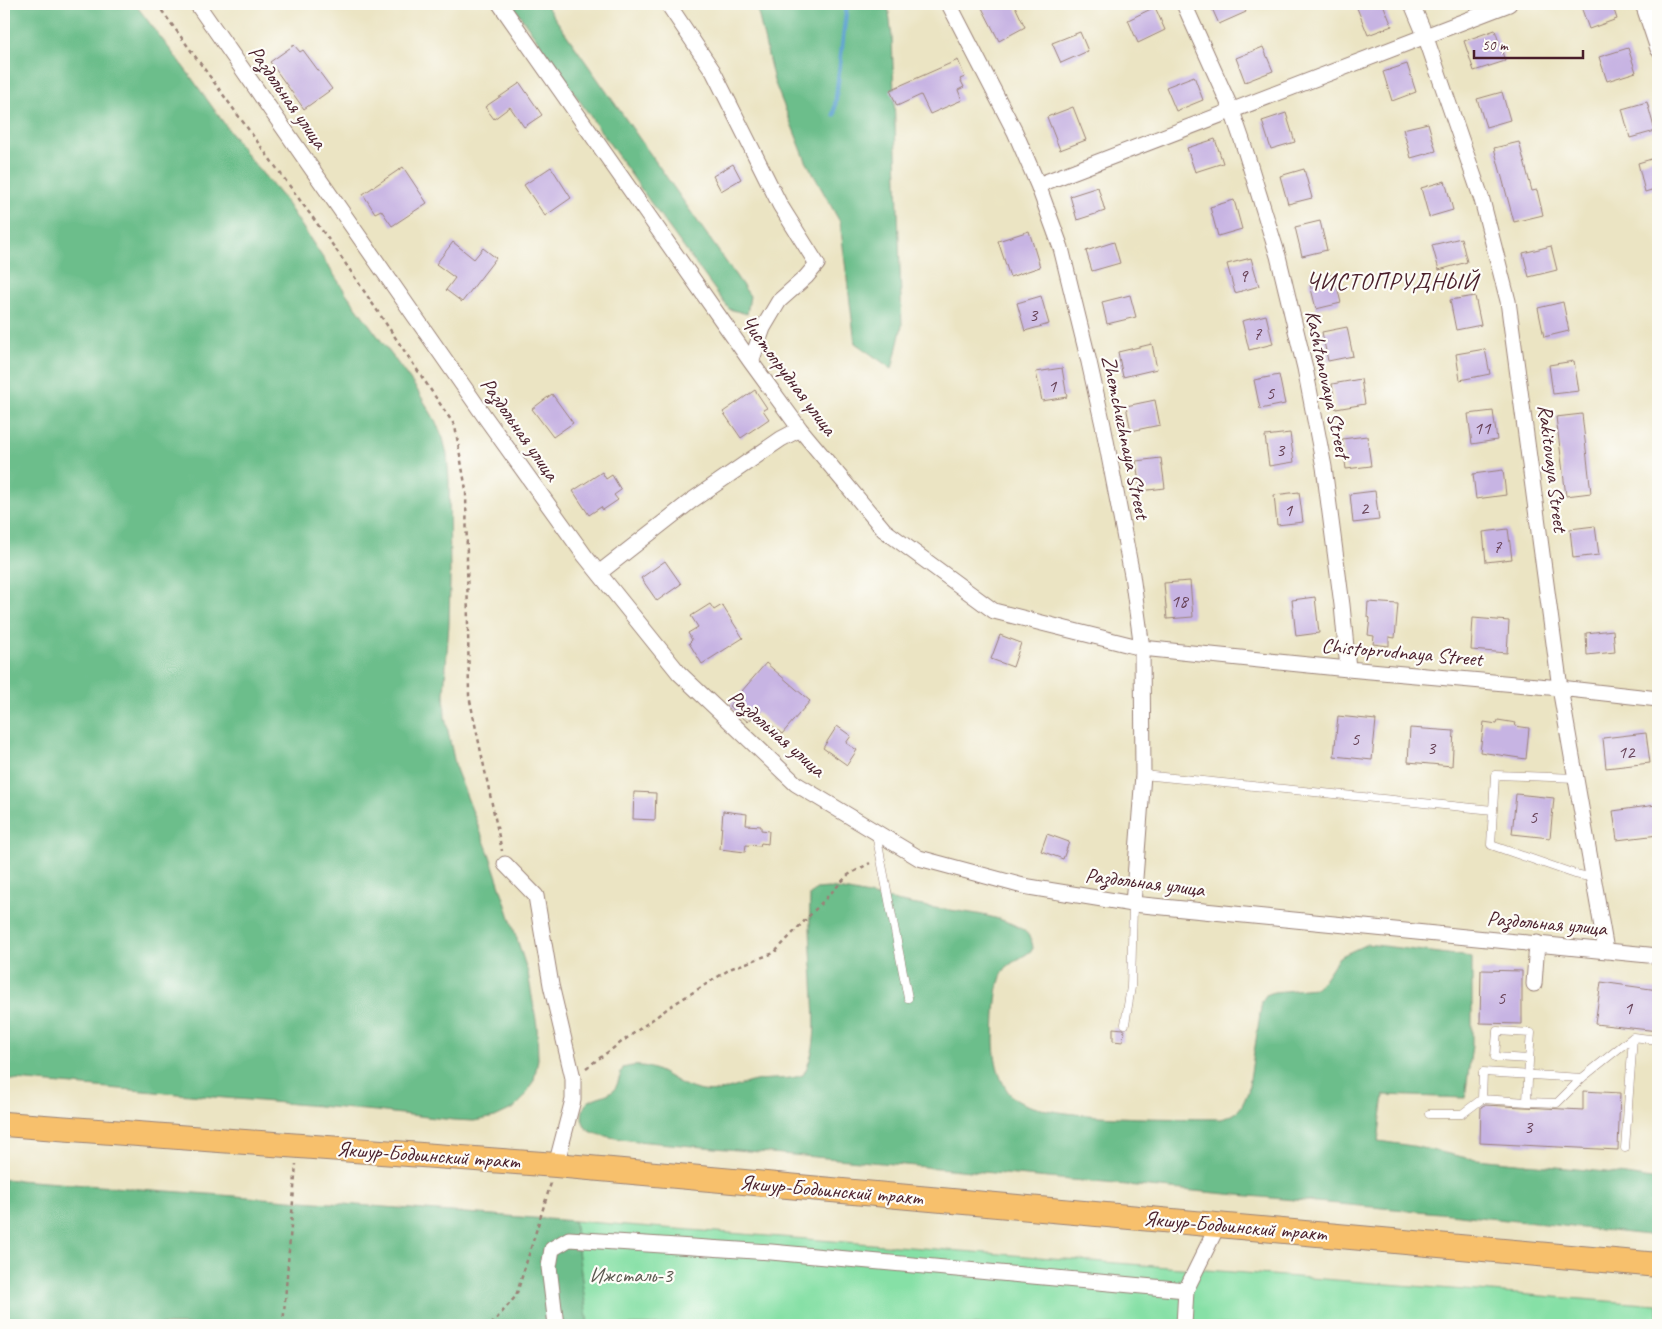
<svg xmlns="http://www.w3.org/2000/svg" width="1662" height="1329" font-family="Caveat,sans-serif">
<rect width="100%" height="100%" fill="#fdfcf7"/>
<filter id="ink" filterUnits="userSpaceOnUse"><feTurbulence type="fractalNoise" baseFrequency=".02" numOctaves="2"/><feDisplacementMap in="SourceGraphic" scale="10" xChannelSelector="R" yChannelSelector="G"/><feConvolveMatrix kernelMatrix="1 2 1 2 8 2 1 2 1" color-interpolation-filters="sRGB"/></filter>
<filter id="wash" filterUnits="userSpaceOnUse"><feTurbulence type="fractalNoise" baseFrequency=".0096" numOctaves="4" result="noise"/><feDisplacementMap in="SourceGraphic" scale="20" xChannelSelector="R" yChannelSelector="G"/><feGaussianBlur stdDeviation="1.12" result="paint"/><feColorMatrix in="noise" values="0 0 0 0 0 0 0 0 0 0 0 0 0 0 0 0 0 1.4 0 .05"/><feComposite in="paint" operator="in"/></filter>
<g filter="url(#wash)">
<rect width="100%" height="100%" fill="#ebe4c3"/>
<path fill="#86e0a6" stroke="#688068" d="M 574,1221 L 1658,1305 L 1658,1325 L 588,1325 Z"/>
<path fill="#6cbe8b" stroke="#5b6e5b" d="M 4,4 L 135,4 L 188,73 L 246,154 L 284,199 L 346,293 L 416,388 L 435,420 L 443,438 L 447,455 L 449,480 L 450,580 L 449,624 L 444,693 L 445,717 L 456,769 L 490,856 L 528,973 L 537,1026 L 538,1059 L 534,1080 L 524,1098 L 514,1108 L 495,1117 L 474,1121 L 453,1120 L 376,1111 L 4,1079 Z
M 512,4 L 545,4 L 750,296 L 747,314 L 729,309 L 651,203 Z
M 756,4 L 888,4 L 892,37 L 902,326 L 892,369 L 855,343 L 840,222 L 806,161 L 774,81 Z
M 829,888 C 861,892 891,901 923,906 C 953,912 996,912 1023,930 C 1029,934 1033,942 1033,949 C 1026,956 1016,959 1008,966 C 994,977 995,1022 994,1039 C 994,1058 999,1085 1014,1098 C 1039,1121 1182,1118 1220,1119 C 1238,1115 1241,1109 1248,1092 L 1262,1001 L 1266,995 L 1274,992 L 1315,988 L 1323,981 L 1339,957 L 1367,944 L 1472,957 L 1472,1045 L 1465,1098 L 1384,1095 L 1378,1141 L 1413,1146 L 1467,1158 L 1606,1172 L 1658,1180 L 1658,1236 L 1450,1214 L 648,1142 C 635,1141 596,1137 587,1129 C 585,1127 583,1122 582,1119 C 582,1113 583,1108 586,1104 C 594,1095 610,1097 616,1087 C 619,1081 620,1074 623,1068 C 655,1058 671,1084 698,1090 C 722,1096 739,1083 761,1080 C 776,1078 789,1080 803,1075 C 820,1047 814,1012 813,980 C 811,952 809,923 810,895 L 816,889 Z
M 4,1179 L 574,1221 L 588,1325 L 4,1325 Z"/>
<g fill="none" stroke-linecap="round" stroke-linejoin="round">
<path stroke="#5ba1d0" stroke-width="4.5" d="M 834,115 L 847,4"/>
</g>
<g id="blocks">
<path fill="#c7b4e3" d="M 980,4 L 1014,4 L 1025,27 L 999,41 Z
M 1210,4 L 1242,4 L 1246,12 L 1219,24 Z
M 1367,4 L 1383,4 L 1392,26 L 1368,35 L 1357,8 Z
M 1580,4 L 1612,4 L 1617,19 L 1589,29 Z
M 1155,7 L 1165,30 L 1138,43 L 1128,20 Z
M 1495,30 L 1505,61 L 1474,71 L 1464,41 Z
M 1080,32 L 1088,51 L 1061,63 L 1052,43 Z
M 294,45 L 300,52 L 303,50 L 332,89 L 304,109 L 270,62 Z
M 1263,47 L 1273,71 L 1245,82 L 1236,58 Z
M 1628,48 L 1636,72 L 1607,81 L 1599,57 Z
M 958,60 L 965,77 L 960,79 L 964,87 L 958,90 L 962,100 L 930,114 L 921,95 L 897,106 L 890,90 Z
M 1407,64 L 1416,92 L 1392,101 L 1383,72 Z
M 1194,76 L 1203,100 L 1176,111 L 1166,87 Z
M 520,83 L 542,115 L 524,127 L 510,107 L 494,119 L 485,107 Z
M 1502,92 L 1510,120 L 1486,127 L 1477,99 Z
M 1647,102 L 1655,131 L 1630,138 L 1622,109 Z
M 1073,107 L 1086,140 L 1060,150 L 1047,117 Z
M 1286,113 L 1295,142 L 1271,149 L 1262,121 Z
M 1428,123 L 1436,151 L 1411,158 L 1403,129 Z
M 1215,139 L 1223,163 L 1195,172 L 1187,148 Z
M 1519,142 L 1532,191 L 1537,190 L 1543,215 L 1514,222 L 1494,148 Z
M 1658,157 L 1658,188 L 1645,192 L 1638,163 Z
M 733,164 L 741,179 L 721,191 L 713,176 Z
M 403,167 L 427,203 L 392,226 L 381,210 L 375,213 L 363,194 Z
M 551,167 L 571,198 L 545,216 L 524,185 Z
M 1304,169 L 1312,198 L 1288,204 L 1280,176 Z
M 1445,181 L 1453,210 L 1429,217 L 1421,188 Z
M 1098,187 L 1105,211 L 1077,220 L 1070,196 Z
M 1234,200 L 1242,229 L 1218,236 L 1210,207 Z
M 1320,221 L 1327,250 L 1302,256 L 1295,227 Z
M 1029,231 L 1040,267 L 1010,277 L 998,241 Z
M 1461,238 L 1467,262 L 1439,270 L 1432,245 Z
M 453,242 L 474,259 L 483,248 L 496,258 L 462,302 L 446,290 L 455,278 L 436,264 Z
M 1114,242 L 1120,263 L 1092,271 L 1086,251 Z
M 1551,246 L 1557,270 L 1529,277 L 1523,253 Z
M 1251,258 L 1259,286 L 1235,293 L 1227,264 Z
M 1334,274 L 1341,303 L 1316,309 L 1309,280 Z
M 1130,295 L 1136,317 L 1107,324 L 1102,302 Z
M 1041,296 L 1049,324 L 1025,331 L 1017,303 Z
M 1475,296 L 1481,325 L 1456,330 L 1450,300 Z
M 1563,302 L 1569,331 L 1544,337 L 1538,308 Z
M 1266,315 L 1273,344 L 1249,350 L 1242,321 Z
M 1347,327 L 1353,356 L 1328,361 L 1322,332 Z
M 1152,344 L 1157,369 L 1123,377 L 1118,352 Z
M 1485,349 L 1490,374 L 1460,380 L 1456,354 Z
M 1574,361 L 1579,391 L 1553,394 L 1549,365 Z
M 1062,368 L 1067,397 L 1042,401 L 1036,372 Z
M 1279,375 L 1285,404 L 1260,409 L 1254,380 Z
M 1361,379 L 1365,404 L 1336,409 L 1332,384 Z
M 755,390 L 767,408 L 763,410 L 769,419 L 741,438 L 723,412 Z
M 552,394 L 573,423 L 553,437 L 532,409 Z
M 1155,400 L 1160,425 L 1131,431 L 1126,406 Z
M 1493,411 L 1497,440 L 1472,444 L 1468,414 Z
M 1582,414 L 1591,493 L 1566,496 L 1556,417 Z
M 1290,433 L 1294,462 L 1269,466 L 1265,436 Z
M 1367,436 L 1371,466 L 1346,469 L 1342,439 Z
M 1161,458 L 1165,488 L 1140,491 L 1136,461 Z
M 1503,470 L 1506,495 L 1476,499 L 1473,474 Z
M 602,472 L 606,479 L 612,475 L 621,490 L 614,495 L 618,500 L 603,510 L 601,507 L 589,515 L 573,491 Z
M 1375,491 L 1379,520 L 1353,523 L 1350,494 Z
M 1299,492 L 1303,522 L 1277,525 L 1274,495 Z
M 1595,526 L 1599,555 L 1573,558 L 1570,529 Z
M 1508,529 L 1512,559 L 1486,562 L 1483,532 Z
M 665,561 L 681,584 L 657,601 L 641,578 Z
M 1190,581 L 1193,617 L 1167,619 L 1164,583 Z
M 1315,597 L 1319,633 L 1296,636 L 1292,600 Z
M 1368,602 L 1398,604 L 1395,638 L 1389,637 L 1389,646 L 1373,644 L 1374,636 L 1368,635 L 1370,618 L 1367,617 Z
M 710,604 L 714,610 L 722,605 L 743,638 L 702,664 L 689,643 L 692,640 L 688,633 L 698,627 L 691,616 Z
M 1473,618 L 1509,621 L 1507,653 L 1471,650 Z
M 1613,630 L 1615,652 L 1587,655 L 1586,633 Z
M 1000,635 L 1021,643 L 1013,667 L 991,659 Z
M 766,663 L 810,701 L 782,734 L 757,712 L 748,722 L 729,706 Z
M 1338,716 L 1376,720 L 1372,760 L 1334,756 Z
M 1498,720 L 1516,723 L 1515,726 L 1529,728 L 1526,759 L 1480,752 L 1484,722 L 1497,724 Z
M 837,726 L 851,736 L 846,743 L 857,750 L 847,765 L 823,748 Z
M 1410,728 L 1454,731 L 1452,766 L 1408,762 Z
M 1646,733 L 1650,763 L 1606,768 L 1603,738 Z
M 634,792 L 656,793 L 655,820 L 633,819 Z
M 1516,794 L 1554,798 L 1550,838 L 1512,834 Z
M 1656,805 L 1658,835 L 1617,840 L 1613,811 Z
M 723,811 L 747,814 L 746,825 L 761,826 L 761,830 L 769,831 L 768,844 L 761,843 L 760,846 L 746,845 L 745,852 L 720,849 Z
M 1047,834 L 1069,842 L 1063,859 L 1041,851 Z
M 1481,970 L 1522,971 L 1522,1024 L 1480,1023 Z
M 1601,982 L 1658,990 L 1658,1031 L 1595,1024 Z
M 1113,1028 L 1124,1029 L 1123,1042 L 1113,1041 Z
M 1583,1091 L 1620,1093 L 1618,1150 L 1480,1143 L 1481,1107 L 1484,1105 L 1583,1110 Z"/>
</g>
</g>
<g filter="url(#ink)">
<use href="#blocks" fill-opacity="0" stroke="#9a8277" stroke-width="1"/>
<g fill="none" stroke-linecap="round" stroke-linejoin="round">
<g stroke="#9a8277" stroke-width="9">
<path id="lane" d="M 1143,775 L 1493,810
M 1576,778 L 1495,775 L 1491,845 L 1575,874 L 1594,878
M 876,834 L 908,998
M 1125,1024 L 1131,987 L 1133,904
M 1529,1059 L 1495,1057 L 1497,1031 L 1531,1033 C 1529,1056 1528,1079 1527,1102 L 1557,1103 L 1582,1078 L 1633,1037 L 1658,1040
M 1482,1099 L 1483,1072 L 1582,1078
M 1429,1114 L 1462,1114 L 1482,1099 L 1527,1102
M 1625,1148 L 1633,1037"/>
</g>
<g stroke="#9a8277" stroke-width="17">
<path id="street" d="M 197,4 L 485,417 L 585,556 L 679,673 L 796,784 L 919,858 L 1023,886 L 1133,904 L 1658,956
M 500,4 L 751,362 L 800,429 L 884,530 L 994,611 L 1142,648 L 1348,669 L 1560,688 L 1658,699
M 668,4 L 713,71 L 780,205 L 817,264 L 806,277 L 779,301 L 763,328 L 751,362
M 949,4 L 1015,132 L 1038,185 L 1061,248 L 1089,362 L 1103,425 L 1132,575 L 1142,648 L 1143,775 L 1133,904
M 1184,4 L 1232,111 L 1242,140 L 1278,256 L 1305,368 L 1324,467 L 1342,605 L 1348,669
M 1412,4 L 1425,35 L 1482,200 L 1508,301 L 1560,688 L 1606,950
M 1643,4 L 1658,49
M 1038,185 L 1509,4
M 599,573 L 691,501 L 781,439 L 800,429
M 505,864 L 536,896 L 551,985 L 573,1078 L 573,1100 L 556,1165
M 1534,984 L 1537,943
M 556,1325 L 549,1267 L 552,1249 L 569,1239 L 771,1252 L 1186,1290
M 1184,1325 L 1186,1290 L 1218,1225"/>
</g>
<g stroke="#9a8277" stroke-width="26">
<path id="primary" d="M 4,1124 L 556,1165 L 1658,1265"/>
</g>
<path stroke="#9a8277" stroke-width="2.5" stroke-dasharray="4 4" stroke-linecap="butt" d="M 157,4 L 337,251 L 455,426 L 466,490 L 469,696 L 502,851
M 586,1068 L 671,1006 L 732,968 L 774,953 L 848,875 L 870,863
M 283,1325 L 296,1164
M 491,1325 L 516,1296 L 551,1183"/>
<use href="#lane" stroke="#fff" stroke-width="8"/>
<use href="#street" stroke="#fff" stroke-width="15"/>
<use href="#primary" stroke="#f7c06c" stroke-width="24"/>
</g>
</g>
<g text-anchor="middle" stroke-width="4.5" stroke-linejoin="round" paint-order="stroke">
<g font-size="19" fill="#694459">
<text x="1243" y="282">9</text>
<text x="1033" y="321">3</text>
<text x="1257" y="340">7</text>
<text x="1052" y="392">1</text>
<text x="1270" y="399">5</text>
<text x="1482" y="434">11</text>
<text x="1280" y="456">3</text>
<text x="1364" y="514">2</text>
<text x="1288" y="516">1</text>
<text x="1497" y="553">7</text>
<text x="1179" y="607">18</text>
<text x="1355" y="745">5</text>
<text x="1431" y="754">3</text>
<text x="1626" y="758">12</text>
<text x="1533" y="823">5</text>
<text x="1501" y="1004">5</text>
<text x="1628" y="1014">1</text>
<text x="1528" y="1133">3</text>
</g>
<g font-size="21" fill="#4a1f2b" stroke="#fdfcf7">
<text transform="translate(288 97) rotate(55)" y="7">Раздольная улица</text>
<text transform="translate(789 375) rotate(53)" y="7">Чистопрудная улица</text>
<text transform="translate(1328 384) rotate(78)" y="7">Kashtanovaya Street</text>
<text transform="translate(520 429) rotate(55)" y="7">Раздольная улица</text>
<text transform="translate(1126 437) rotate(78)" y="7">Zhemchuzhnaya Street</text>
<text transform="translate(1553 468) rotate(83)" y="7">Rakitovaya Street</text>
<text transform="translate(1402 652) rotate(5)" y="7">Chistoprudnaya Street</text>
<text transform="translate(777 733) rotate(41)" y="7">Раздольная улица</text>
<text transform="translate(1145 882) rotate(7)" y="7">Раздольная улица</text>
<text transform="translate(1547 923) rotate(5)" y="7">Раздольная улица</text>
<text transform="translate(428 1155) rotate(4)" y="7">Якшур-Бодьинский тракт</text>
<text transform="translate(831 1190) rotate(5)" y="7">Якшур-Бодьинский тракт</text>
<text transform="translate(1235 1226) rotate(5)" y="7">Якшур-Бодьинский тракт</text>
</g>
<g font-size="21" fill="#5c5950" stroke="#fdfcf7">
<text x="631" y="1282">Ижсталь-3</text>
</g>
<g font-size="24" letter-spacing="1" fill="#4a1f2b" stroke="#fdfcf7">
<text x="1392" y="289">ЧИСТОПРУДНЫЙ</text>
</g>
</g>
<rect width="1662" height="1329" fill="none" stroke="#fdfcf7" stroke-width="20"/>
<path d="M1474 50v8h109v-8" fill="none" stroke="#4a1f2b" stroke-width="2.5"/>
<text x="1482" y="50" font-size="15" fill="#4a1f2b" stroke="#fdfcf7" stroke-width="4" paint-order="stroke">50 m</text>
</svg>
